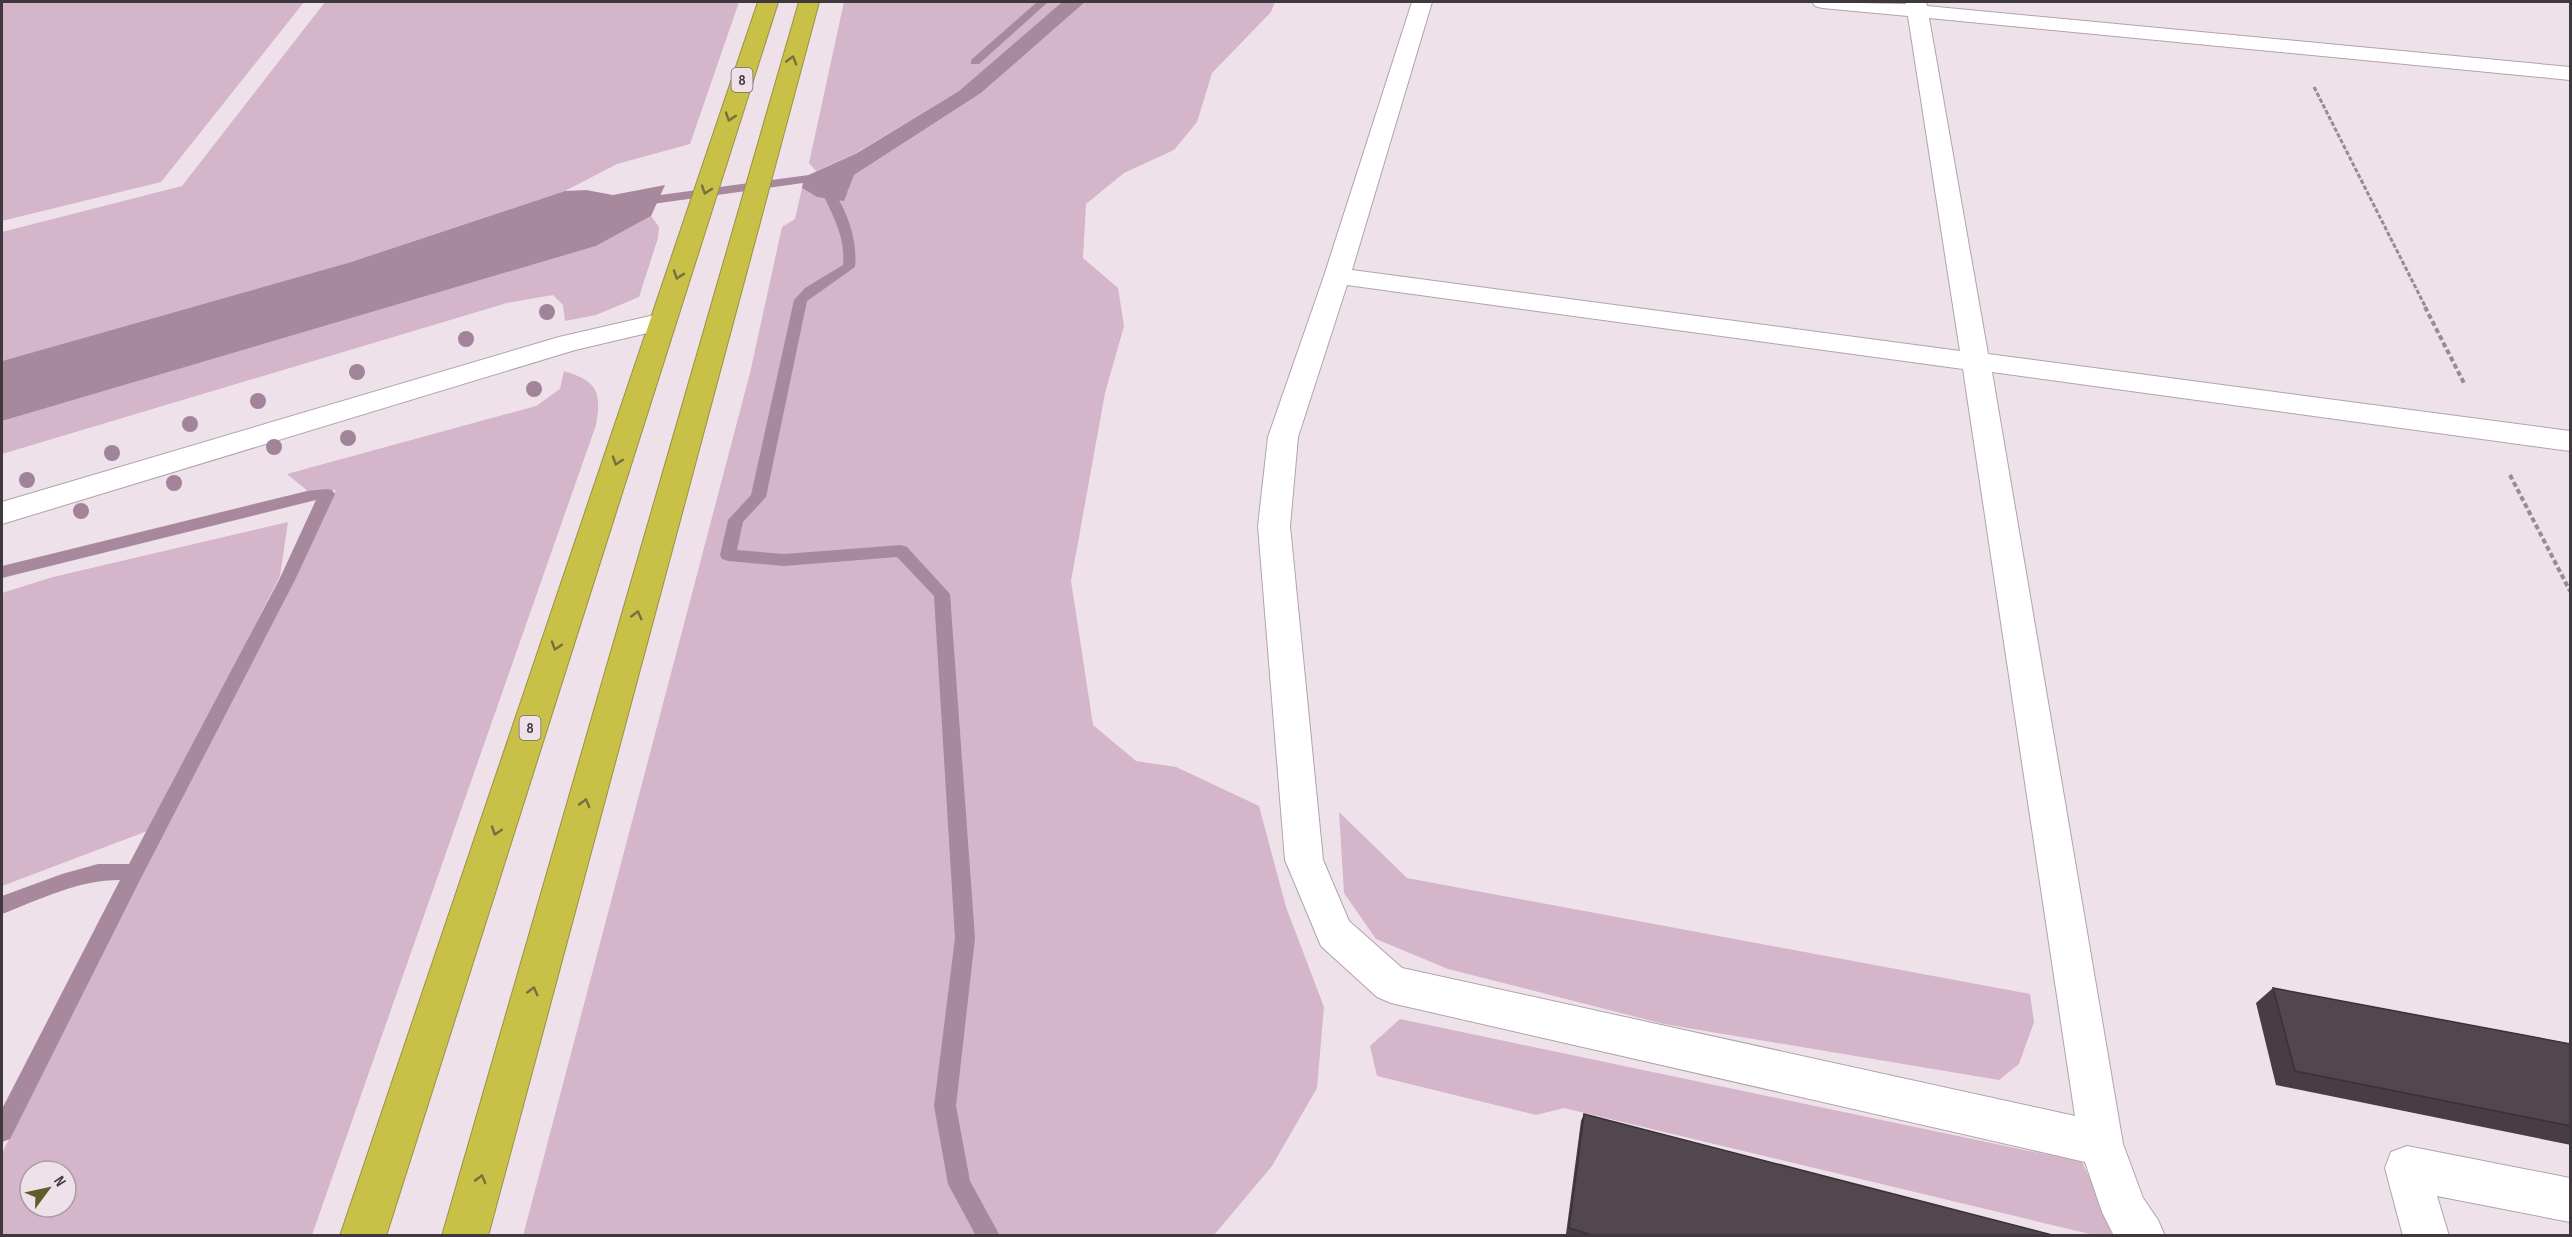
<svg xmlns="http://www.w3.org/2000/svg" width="2572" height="1237" font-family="'Sofia Sans Condensed',sans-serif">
<rect width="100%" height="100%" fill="#eee1ea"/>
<path fill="#d4b5ca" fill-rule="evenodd" d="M 2,2 L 304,2 L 161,182 L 2,221 Z
M 325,2 L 739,2 L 690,144 L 617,164 L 565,191 L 351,262 L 2,361 L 2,232 L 182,186 Z
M 844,2 L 1062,2 L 959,91 L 856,153 L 816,171 L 809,163 Z
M 1085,2 L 1275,2 L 1271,12 L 1212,73 L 1197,122 L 1174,150 L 1124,173 L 1086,204 L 1083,258 L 1118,288 L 1124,326 L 1105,393 L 1071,581 L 1093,725 L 1136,761 L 1176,767 L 1259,806 L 1286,907 L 1324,1007 L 1317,1088 L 1272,1166 L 1214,1235 L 523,1236 L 750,373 L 782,227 L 795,219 L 802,188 L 817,197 L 848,192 L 849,185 L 854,175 L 981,93 Z
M 651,216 L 659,227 L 658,238 L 639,297 L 596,315 L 565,321 L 563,305 L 553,295 L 507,303 L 2,454 L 2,421 L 596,246 Z
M 564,371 C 597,381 602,391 596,425 L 312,1235 L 2,1235 L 2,1153 L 336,490 L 309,492 L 287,474 L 536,406 L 560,389 ZM 30,1171 L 66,1171 L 66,1207 L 30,1207 Z
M 288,522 L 280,576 L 150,830 L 2,886 L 2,593 L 53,577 Z
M 1339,812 L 1407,878 L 2030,994 L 2034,1022 L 2019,1064 L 1999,1080 L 1664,1024 L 1448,969 L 1376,939 L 1344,893 Z
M 1400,1019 L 2082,1162 L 2103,1207 L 2112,1235 L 2094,1235 L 1564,1108 L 1536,1115 L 1377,1076 L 1370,1046 Z"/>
<path fill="#a7889d" d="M 1062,2 L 1085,2 L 981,93 L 854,175 L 844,201 L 817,197 L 802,188 L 804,177 L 857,153 L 959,91 Z
M 665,185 L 651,216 L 596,246 L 2,421 L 2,361 L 351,262 L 565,191 L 586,190 L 613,195 Z"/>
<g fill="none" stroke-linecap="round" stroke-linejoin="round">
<path fill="#a7889d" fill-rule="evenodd" d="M 1037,2 L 1048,2 L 979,64 L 971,64 L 971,60 Z
M 824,173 L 830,177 L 827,180 C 845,207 858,235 855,267 L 807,301 L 766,497 L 743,522 L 737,550 L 784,554 L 901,545 L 907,547 L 950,594 L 975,938 L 956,1106 L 970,1181 L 1000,1236 L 976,1236 L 948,1184 L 934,1106 L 955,938 L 934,596 L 897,557 L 784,566 L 728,561 L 722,559 L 720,555 L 728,520 L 751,495 L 794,300 L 805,288 L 843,265 C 846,233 829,210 817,181 L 638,206 L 632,202 L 638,198 Z
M 327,489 L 332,490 L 335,494 L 295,580 L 141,878 L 10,1139 L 2,1142 L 2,1109 L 120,880 C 78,880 41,899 2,914 L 2,896 L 62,874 L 98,864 L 129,864 L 279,580 L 316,500 L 2,578 L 2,566 L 307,491 Z"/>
<g stroke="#b0a4ac" stroke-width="2">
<path id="street" d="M 1412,2 L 1432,2 L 1352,270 L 1960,351 L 1908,16 L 1822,8 L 1815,6 L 1812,2 L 1906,4 L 1906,2 L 1926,2 L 1927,6 L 2570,67 L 2570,80 L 1929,18 L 1988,354 L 2570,431 L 2570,451 L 1992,372 L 2123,1144 L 2143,1198 L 2158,1220 L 2165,1236 L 2114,1236 L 2102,1212 L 2085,1162 L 1391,1003 L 1377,997 L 1321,946 L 1285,860 L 1258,526 L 1268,437 L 1324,276 ZM 1347,285 L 1963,369 L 2075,1116 L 1402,968 L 1349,921 L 1323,860 L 1290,526 L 1298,437 Z
M 663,313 L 673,315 L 676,321 L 673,327 L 575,350 L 2,524 L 2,502 L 559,337 Z
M 2407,1146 L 2570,1178 L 2570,1222 L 2437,1196 L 2449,1236 L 2403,1236 L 2385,1168 L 2391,1152 Z"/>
</g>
<g stroke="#999144" stroke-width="2">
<path id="highway" d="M 758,2 L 778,2 L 386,1236 L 340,1236 Z
M 799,2 L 819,2 L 488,1236 L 442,1236 Z"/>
</g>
<path stroke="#968c93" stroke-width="3" stroke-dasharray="4.5 2" stroke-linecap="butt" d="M 2314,87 L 2426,308"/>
<path stroke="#968c93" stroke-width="4" stroke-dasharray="5 3" stroke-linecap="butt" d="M 2425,307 L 2465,385
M 2510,475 L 2570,591"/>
<use href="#street" fill="#fff" fill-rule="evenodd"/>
<use href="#highway" fill="#c9c048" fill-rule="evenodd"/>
</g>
<g fill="#a18499">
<circle cx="547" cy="312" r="8"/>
<circle cx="466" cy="339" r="8"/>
<circle cx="357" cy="372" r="8"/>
<circle cx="534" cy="389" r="8"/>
<circle cx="258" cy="401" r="8"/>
<circle cx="190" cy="424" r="8"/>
<circle cx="348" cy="438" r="8"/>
<circle cx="274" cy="447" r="8"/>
<circle cx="112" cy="453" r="8"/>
<circle cx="27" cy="480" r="8"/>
<circle cx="174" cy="483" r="8"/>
<circle cx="81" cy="511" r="8"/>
</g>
<path fill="#473d43" d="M 2273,988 L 2571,1044 L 2571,1145 L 2276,1085 L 2256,1003 Z
M 1584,1114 L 2056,1236 L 1569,1236 L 1566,1234 L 1581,1121 Z"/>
<path fill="#52474e" stroke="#393237" stroke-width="1.5" d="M 2273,988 L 2571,1044 L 2571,1126 L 2295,1071 Z
M 1584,1114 L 2056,1236 L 1595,1236 L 1569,1228 Z"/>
<defs><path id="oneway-chevron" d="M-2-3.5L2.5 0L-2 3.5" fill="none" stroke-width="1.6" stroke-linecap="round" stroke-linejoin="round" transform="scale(1.5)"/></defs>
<g stroke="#766f41">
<use href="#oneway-chevron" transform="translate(792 60) rotate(-74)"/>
<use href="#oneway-chevron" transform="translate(730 117) rotate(108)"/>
<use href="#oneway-chevron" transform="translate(706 190) rotate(108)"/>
<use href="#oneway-chevron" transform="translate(678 275) rotate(108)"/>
<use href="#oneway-chevron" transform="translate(617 461) rotate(108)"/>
<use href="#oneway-chevron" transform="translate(637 615) rotate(-75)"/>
<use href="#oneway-chevron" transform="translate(556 646) rotate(108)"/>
<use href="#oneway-chevron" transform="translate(585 803) rotate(-75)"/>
<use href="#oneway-chevron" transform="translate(496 831) rotate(108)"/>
<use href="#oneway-chevron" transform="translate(533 991) rotate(-75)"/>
<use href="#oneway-chevron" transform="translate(481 1179) rotate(-75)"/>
</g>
<g text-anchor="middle" stroke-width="6" stroke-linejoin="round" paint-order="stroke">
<g fill="#eee1ea" stroke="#746b71" stroke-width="1.5">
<rect x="731.5" y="68" width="21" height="24" rx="4.5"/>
<rect x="519.5" y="716" width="21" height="24" rx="4.5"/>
</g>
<g font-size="15" font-weight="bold" fill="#3f393d">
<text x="742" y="85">8</text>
<text x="530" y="733">8</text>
</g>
</g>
<rect width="2572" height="1237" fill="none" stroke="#3f393d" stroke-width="6"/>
<g transform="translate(48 1189) rotate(57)"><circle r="28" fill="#eee1ea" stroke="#a89ea5" stroke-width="1.5"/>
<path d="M0-4.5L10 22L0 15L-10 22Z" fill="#605d29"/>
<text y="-9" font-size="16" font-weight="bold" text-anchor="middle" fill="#3f393d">N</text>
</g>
</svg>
